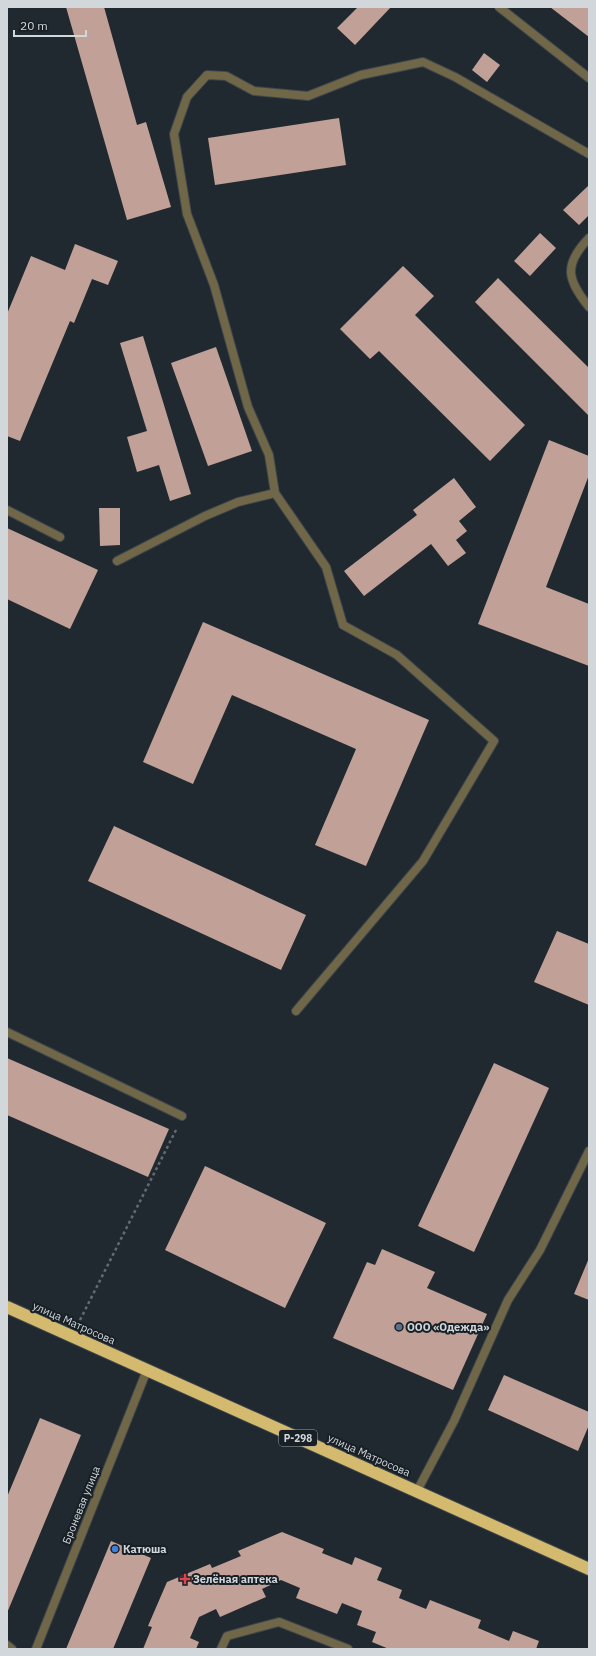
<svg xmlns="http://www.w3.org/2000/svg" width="596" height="1656" font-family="'IBM Plex Sans',sans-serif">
<rect width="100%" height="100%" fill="#212930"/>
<path fill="#c1a197" d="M 66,7 L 104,7 L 137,125 L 146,122 L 171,207 L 127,220 Z
M 358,7 L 391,7 L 355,45 L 337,28 Z
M 550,7 L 589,7 L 589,37 Z
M 484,53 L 500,65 L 487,82 L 472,70 Z
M 339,118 L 346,165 L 215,185 L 208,138 Z
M 589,185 L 589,215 L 579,225 L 563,210 Z
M 540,233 L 556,248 L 530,276 L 514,261 Z
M 75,244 L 118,261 L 108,285 L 92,279 L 74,323 L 70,321 L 20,441 L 7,436 L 7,314 L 31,256 L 65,270 Z
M 403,266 L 434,296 L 415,315 L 525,425 L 490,461 L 379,351 L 370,359 L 340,329 Z
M 498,278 L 589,368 L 589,416 L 475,302 Z
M 143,336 L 191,494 L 170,501 L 159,465 L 137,472 L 127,437 L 147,431 L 120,343 Z
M 216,347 L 252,451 L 208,466 L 171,363 Z
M 549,440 L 589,456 L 589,475 L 546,587 L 589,604 L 589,666 L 478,624 Z
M 454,478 L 476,507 L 459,521 L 467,531 L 456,540 L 466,553 L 448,566 L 431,544 L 364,596 L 344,571 L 417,515 L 413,510 Z
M 99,508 L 120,508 L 120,545 L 100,546 Z
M 7,528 L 98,570 L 70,629 L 7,599 Z
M 203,622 L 429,720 L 366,866 L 315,845 L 356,749 L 232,695 L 193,784 L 143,762 Z
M 114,826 L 306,915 L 281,970 L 88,881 Z
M 557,931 L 589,944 L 589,1005 L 534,982 Z
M 7,1058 L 169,1129 L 148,1177 L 7,1115 Z
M 494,1063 L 549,1088 L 474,1252 L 418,1226 Z
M 205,1166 L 326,1223 L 285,1308 L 165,1250 Z
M 382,1249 L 435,1272 L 427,1288 L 487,1314 L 453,1390 L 333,1338 L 367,1262 L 375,1265 Z
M 589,1258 L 589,1300 L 574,1294 Z
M 504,1375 L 589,1412 L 589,1425 L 578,1451 L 488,1410 Z
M 40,1418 L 81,1435 L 7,1613 L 7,1497 Z
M 282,1532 L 324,1549 L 322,1553 L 352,1565 L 355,1557 L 382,1568 L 377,1580 L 402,1590 L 399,1598 L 426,1609 L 430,1600 L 481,1620 L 478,1628 L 509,1641 L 513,1631 L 539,1641 L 536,1649 L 389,1649 L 372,1642 L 376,1632 L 357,1625 L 362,1611 L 342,1603 L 337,1614 L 296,1598 L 300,1588 L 281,1580 L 262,1589 L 266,1597 L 220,1617 L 216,1609 L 199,1617 L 190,1638 L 199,1642 L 196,1649 L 143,1649 L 152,1627 L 148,1626 L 167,1582 L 210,1564 L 212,1568 L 241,1556 L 238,1551 Z
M 111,1541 L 151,1558 L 113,1649 L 66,1649 Z"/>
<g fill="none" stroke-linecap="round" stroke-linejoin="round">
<g stroke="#3d454b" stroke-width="10">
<path id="lane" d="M 499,7 L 589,78
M 589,238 C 563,265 567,280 589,307
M 7,510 L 60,537
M 117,561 L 205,516 L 238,502 L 275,493
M 296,1011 L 423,861 L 494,741 L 397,655 L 343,625 L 326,567 L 275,493 L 269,455 L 248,407 L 214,285 L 187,214 L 174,134 L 187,97 L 207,75 L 226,76 L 254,91 L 308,96 L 361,75 L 423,62 L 455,77 L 589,154
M 7,1032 L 182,1116
M 417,1491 L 454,1421 L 508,1300 L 540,1250 L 589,1151
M 7,1645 L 12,1649
M 221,1649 L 227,1636 L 279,1622 L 348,1649"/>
</g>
<g stroke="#3d454b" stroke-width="10">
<path id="street" d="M 36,1649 L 147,1370"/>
</g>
<g stroke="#3d454b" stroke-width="14">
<path id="highway" d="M 7,1307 L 589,1569"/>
</g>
<path stroke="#636a70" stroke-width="2.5" stroke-dasharray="3 3" stroke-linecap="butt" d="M 80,1320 L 176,1130"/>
<use href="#lane" stroke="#706648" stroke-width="8"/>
<use href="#street" stroke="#706648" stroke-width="8"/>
<use href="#highway" stroke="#d4ba6e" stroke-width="12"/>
</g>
<circle fill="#5c6f8a" stroke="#182026" stroke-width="1.5" cx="399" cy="1327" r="4"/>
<circle fill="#3f7fe0" stroke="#182026" stroke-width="1.5" cx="115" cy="1549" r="4"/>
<path fill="#e0444e" stroke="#182026" stroke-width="1.5" d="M183 1573h4v4h4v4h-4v4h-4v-4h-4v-4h4z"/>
<g text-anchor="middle" stroke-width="4" stroke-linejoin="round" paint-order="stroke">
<rect fill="#182026" stroke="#9aa0a5" stroke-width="1" x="279" y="1430" width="38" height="16" rx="3"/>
<g font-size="10" font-weight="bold" fill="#d1d7db">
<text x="298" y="1442">Р-298</text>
</g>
<g font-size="11" fill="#d1d7db" stroke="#182026">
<text transform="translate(74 1323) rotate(24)" y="4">улица Матросова</text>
<text transform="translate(369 1455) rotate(24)" y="4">улица Матросова</text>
<text transform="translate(81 1505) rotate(-68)" y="4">Броневая улица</text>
</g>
<g font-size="11" font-weight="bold" fill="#d1d7db" stroke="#182026" text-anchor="start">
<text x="407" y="1331">ООО «Одежда»</text>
<text x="123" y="1553">Катюша</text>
<text x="193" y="1583">Зелёная аптека</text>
</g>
</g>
<rect width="596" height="1656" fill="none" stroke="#d1d7db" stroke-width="16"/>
<path d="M14 30v6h72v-6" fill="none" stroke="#d1d7db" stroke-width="2"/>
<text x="20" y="30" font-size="12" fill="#d1d7db" stroke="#182026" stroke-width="3" paint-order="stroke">20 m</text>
</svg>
